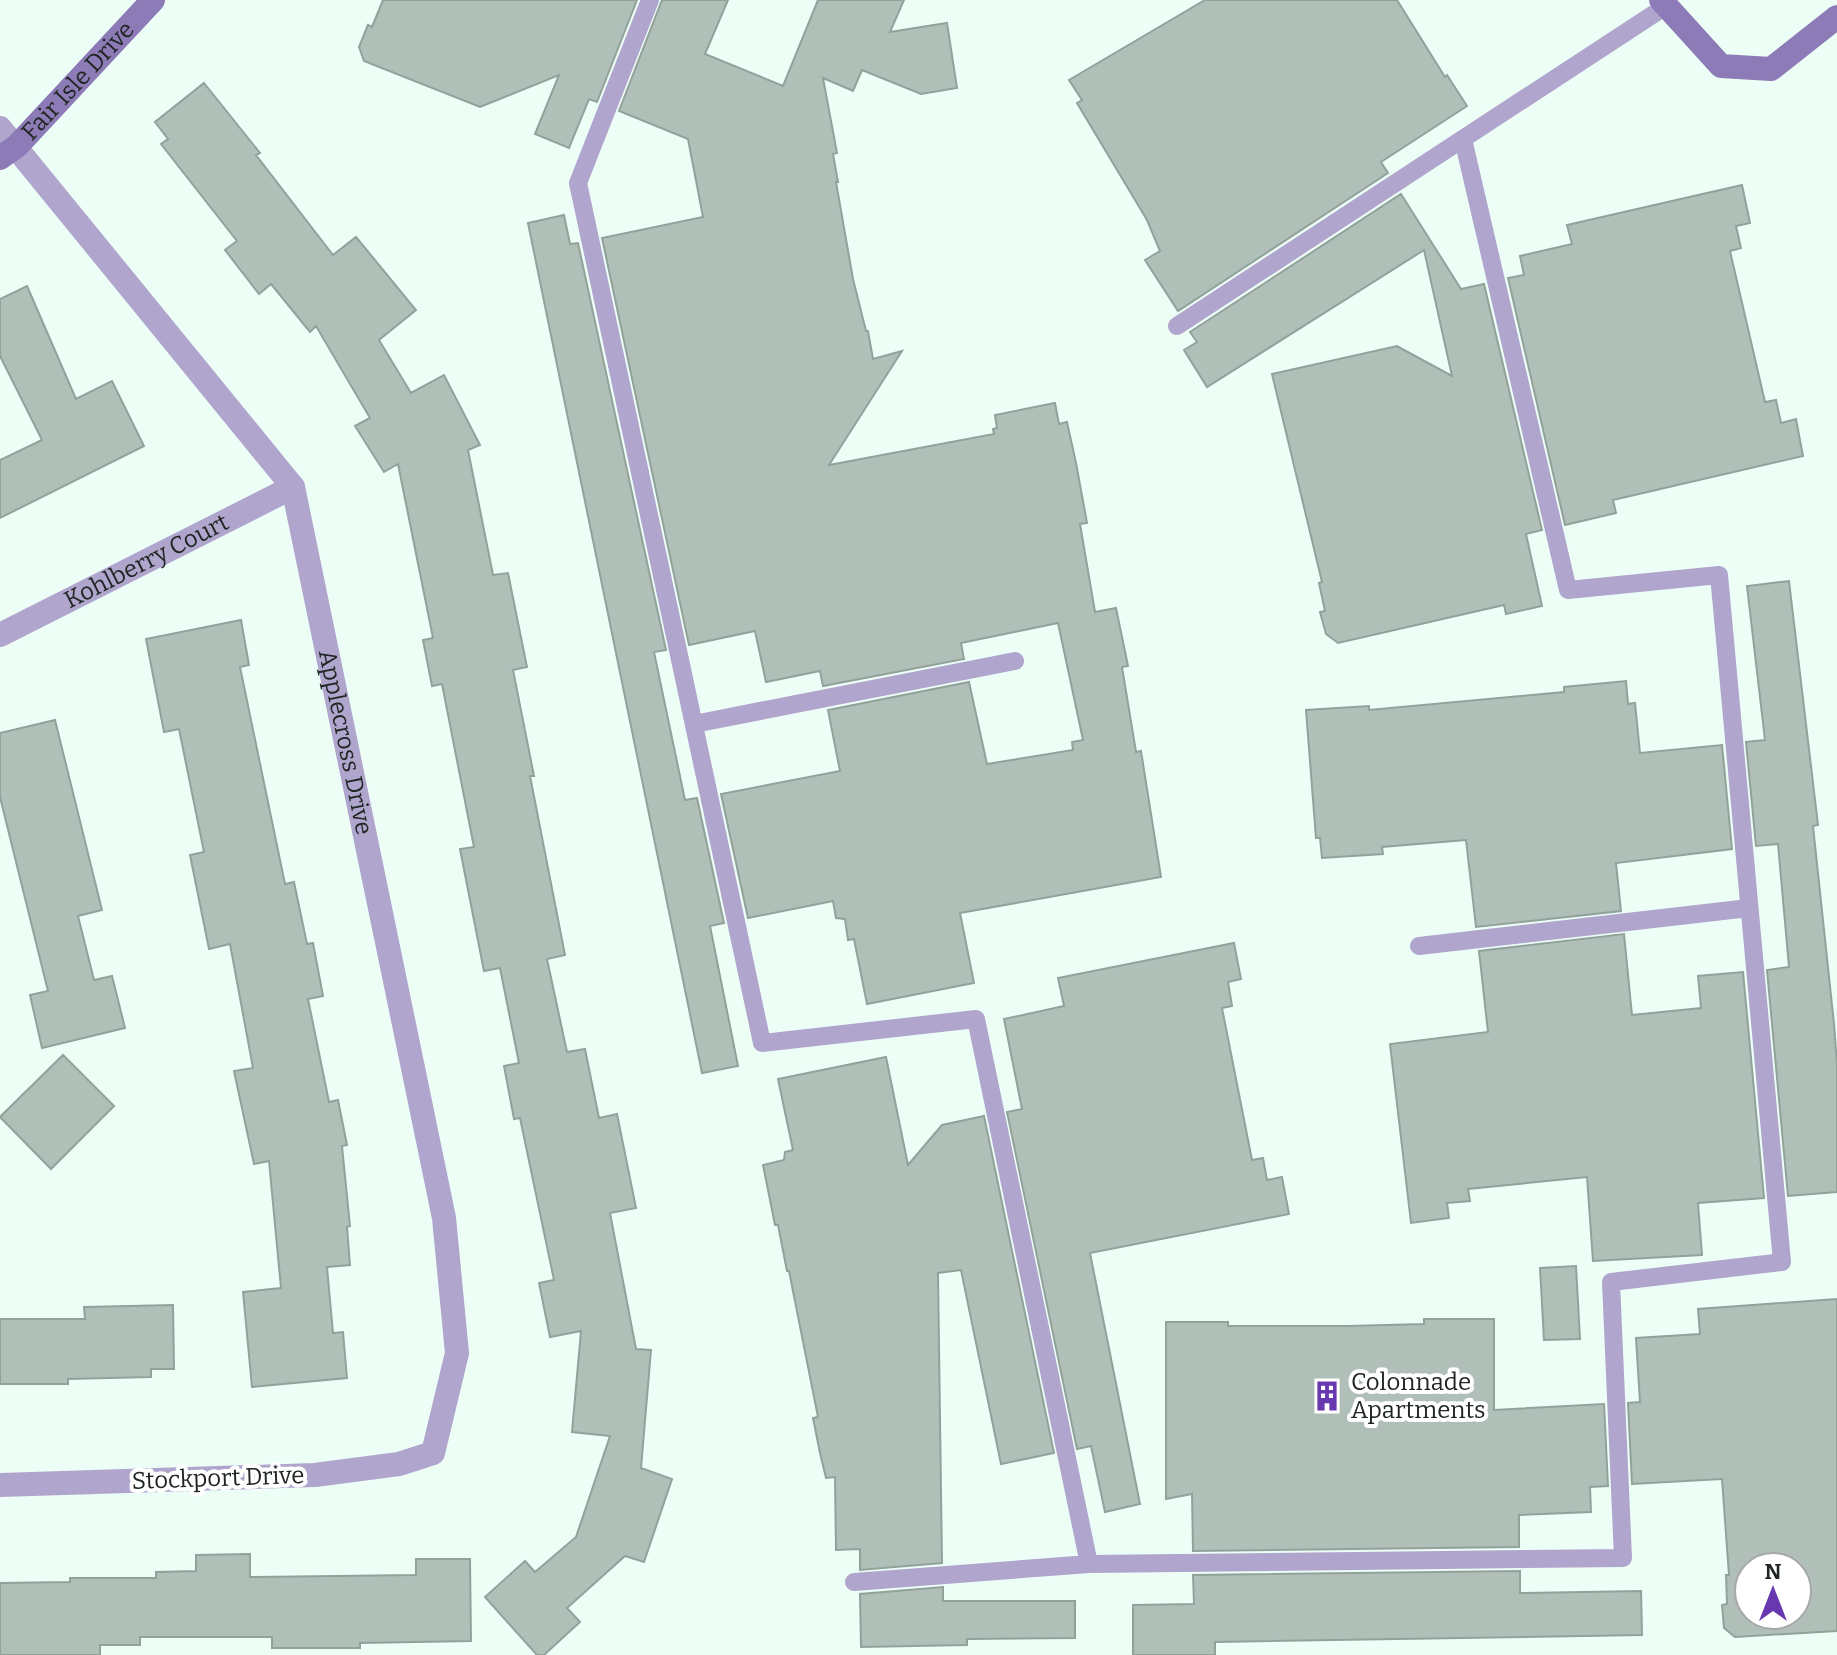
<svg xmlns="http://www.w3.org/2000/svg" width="1837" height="1655" font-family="Bitter,serif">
<rect width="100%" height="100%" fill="#edfef7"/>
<path fill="#b0c0b9" stroke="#92a29b" stroke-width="2" fill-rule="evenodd" d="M 383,0 L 637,0 L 597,102 L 589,99 L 569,148 L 535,134 L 559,75 L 480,107 L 364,61 L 359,47 L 368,25 L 372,27 Z
M 662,0 L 728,0 L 705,54 L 783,86 L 818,0 L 904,0 L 890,32 L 947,23 L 957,88 L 921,94 L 862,70 L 853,91 L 823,78 L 837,153 L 833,154 L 838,182 L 836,182 L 853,279 L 866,331 L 868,331 L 873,359 L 902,351 L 829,465 L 994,434 L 993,429 L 997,428 L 995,415 L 1055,403 L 1059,424 L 1067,422 L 1076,463 L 1087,523 L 1080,524 L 1095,612 L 1116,608 L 1128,666 L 1122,667 L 1136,752 L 1141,751 L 1161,877 L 960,913 L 974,983 L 867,1004 L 854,939 L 848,940 L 845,919 L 836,918 L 833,901 L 748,918 L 721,794 L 840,771 L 828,710 L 969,682 L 987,764 L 1073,750 L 1072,742 L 1083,740 L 1058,623 L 961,643 L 964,659 L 823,686 L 820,671 L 766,682 L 755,631 L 689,645 L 602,238 L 703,217 L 688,139 L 619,111 Z
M 1205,0 L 1397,0 L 1445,77 L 1447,75 L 1467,106 L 1381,162 L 1388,173 L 1178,311 L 1145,260 L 1160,251 L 1147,220 L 1077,103 L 1082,100 L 1069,80 Z
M 204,83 L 260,153 L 256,155 L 333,255 L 356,237 L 416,310 L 379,340 L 411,393 L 444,375 L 480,445 L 468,450 L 493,575 L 508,573 L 527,667 L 513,670 L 534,776 L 530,776 L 565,955 L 547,959 L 567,1052 L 585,1049 L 599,1118 L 617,1114 L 636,1208 L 610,1213 L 636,1349 L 651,1350 L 641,1468 L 672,1479 L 644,1562 L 625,1556 L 567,1608 L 580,1622 L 544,1655 L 537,1655 L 485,1597 L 525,1561 L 535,1572 L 576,1537 L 610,1436 L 572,1432 L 581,1331 L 550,1337 L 539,1283 L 554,1280 L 520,1118 L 514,1119 L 504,1066 L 519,1063 L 500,968 L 484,971 L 460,849 L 474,847 L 442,684 L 432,686 L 423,640 L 433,638 L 398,464 L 384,472 L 355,426 L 370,418 L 316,326 L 310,332 L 271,284 L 259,294 L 225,250 L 237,241 L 161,144 L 168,139 L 155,122 Z
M 1742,185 L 1750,223 L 1736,226 L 1741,248 L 1730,251 L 1765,402 L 1776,400 L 1781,423 L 1796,419 L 1803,456 L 1613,500 L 1616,513 L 1565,525 L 1508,278 L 1524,275 L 1520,256 L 1572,244 L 1567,225 Z
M 1401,194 L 1461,289 L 1484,284 L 1542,530 L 1526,534 L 1542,606 L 1506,614 L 1504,605 L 1338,643 L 1326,634 L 1320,612 L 1325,611 L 1319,583 L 1322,582 L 1272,374 L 1397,346 L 1452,376 L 1424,250 L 1207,387 L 1184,350 L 1197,342 L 1190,332 Z
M 564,215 L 570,244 L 578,243 L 666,650 L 654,652 L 685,800 L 697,798 L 724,923 L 710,926 L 738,1066 L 702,1073 L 528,223 Z
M 27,286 L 76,399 L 112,381 L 144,446 L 0,518 L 0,460 L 42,440 L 0,356 L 0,299 Z
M 1789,581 L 1818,825 L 1813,826 L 1834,1024 L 1837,1064 L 1837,1192 L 1788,1196 L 1767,970 L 1789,967 L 1778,844 L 1756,846 L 1746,742 L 1765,740 L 1747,586 Z
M 241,620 L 249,665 L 240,667 L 285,884 L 294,882 L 307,944 L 313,943 L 323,996 L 308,999 L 329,1102 L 338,1100 L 347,1145 L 342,1146 L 350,1226 L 347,1227 L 350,1265 L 327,1267 L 333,1333 L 343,1332 L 347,1378 L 252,1387 L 243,1292 L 281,1288 L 269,1161 L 254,1164 L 234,1071 L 253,1068 L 230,944 L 209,949 L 190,855 L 204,852 L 179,729 L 164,732 L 146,639 Z
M 1626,681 L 1628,704 L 1635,703 L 1640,753 L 1722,745 L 1732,849 L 1616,863 L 1621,911 L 1476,927 L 1466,840 L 1382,847 L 1383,854 L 1322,858 L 1320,838 L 1316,838 L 1306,710 L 1369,706 L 1369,710 L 1564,692 L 1564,687 Z
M 55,720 L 102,910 L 78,916 L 94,980 L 112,976 L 125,1028 L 42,1048 L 30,995 L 48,991 L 0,797 L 0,733 Z
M 1624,934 L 1632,1015 L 1701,1008 L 1698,976 L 1743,972 L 1764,1198 L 1698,1203 L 1702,1255 L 1593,1261 L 1587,1177 L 1468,1189 L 1470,1201 L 1447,1203 L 1449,1218 L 1411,1223 L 1390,1044 L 1488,1032 L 1479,951 Z
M 1234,943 L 1241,979 L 1228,982 L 1232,1006 L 1222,1008 L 1252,1160 L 1263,1158 L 1267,1180 L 1282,1177 L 1289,1214 L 1090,1253 L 1140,1504 L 1105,1512 L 1091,1446 L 1077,1449 L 1007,1112 L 1022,1109 L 1004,1019 L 1064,1006 L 1058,978 Z
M 63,1055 L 114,1106 L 51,1169 L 0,1117 Z
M 886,1057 L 908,1165 L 942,1125 L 984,1116 L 1054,1453 L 1001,1464 L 961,1270 L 938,1273 L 942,1563 L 860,1570 L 860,1549 L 836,1550 L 835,1477 L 826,1478 L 820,1453 L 813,1418 L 818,1417 L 789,1271 L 787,1271 L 778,1225 L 775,1225 L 763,1165 L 784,1160 L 785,1152 L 793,1150 L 778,1079 Z
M 1576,1266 L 1580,1339 L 1544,1340 L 1540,1268 Z
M 1837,1299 L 1837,1631 L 1735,1637 L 1724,1628 L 1722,1605 L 1727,1604 L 1726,1575 L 1729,1575 L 1722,1479 L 1632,1484 L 1628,1403 L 1640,1402 L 1636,1338 L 1700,1334 L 1698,1309 ZM 1749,1567 L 1797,1567 L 1797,1615 L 1749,1615 Z
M 173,1305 L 174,1369 L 151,1369 L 151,1377 L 68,1379 L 68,1384 L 0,1384 L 0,1319 L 85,1319 L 84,1307 Z
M 1424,1319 L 1494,1319 L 1494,1410 L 1604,1404 L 1608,1486 L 1590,1487 L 1591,1512 L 1519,1515 L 1519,1547 L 1193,1551 L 1192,1494 L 1166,1499 L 1166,1322 L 1228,1322 L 1228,1326 L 1347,1326 L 1424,1324 Z
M 250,1554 L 250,1577 L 416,1575 L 416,1559 L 470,1559 L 471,1641 L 360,1643 L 360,1648 L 272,1648 L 272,1637 L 140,1637 L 140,1645 L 100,1645 L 100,1655 L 0,1655 L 0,1583 L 70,1582 L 70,1578 L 156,1578 L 156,1572 L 196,1571 L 196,1555 Z
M 1520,1571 L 1520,1593 L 1641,1591 L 1642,1635 L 1215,1642 L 1215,1655 L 1133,1655 L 1133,1605 L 1194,1604 L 1193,1575 Z
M 943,1587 L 943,1601 L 1075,1601 L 1075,1638 L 967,1639 L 967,1645 L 861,1647 L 860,1594 Z"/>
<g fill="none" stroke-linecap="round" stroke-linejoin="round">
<path stroke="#b0a5cd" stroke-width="18" d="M 650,0 L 578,183 L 762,1043 L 976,1019 L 1089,1564
M 1177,326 L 1666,6
M 694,724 L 1015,661
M 1419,946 L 1749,908
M 854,1582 L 1089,1564 L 1623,1558 L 1611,1282 L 1782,1262 L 1719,575 L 1568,590 L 1463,139"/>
<g stroke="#b0a5cd" stroke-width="24">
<path id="s1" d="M 0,128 L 293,487 L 444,1218 L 457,1353 L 433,1453 L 399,1464 L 315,1475 L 0,1485"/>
<path id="s2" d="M 0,635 L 293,487"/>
</g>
<g stroke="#8c7bb6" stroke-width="24">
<path d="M 1661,0 L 1721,66 L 1771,69 L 1837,17"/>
<path id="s3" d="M 0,158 L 17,146 L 153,0"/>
</g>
</g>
<defs>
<g id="building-bare" transform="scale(2.4)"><path d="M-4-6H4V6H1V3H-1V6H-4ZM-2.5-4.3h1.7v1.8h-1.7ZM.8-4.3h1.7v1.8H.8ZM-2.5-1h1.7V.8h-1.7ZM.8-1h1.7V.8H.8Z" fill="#6738af" stroke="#fff" stroke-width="2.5" paint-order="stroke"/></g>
</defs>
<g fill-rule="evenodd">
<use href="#building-bare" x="1327" y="1396"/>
</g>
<g text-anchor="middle" stroke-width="8" stroke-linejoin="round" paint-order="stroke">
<g font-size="24" fill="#202623" stroke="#fff">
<text dy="8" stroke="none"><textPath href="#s3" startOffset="110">Fair Isle Drive</textPath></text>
<text dy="8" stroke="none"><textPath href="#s2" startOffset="164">Kohlberry Court</textPath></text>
<text dy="8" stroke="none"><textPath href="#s1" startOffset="724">Applecross Drive</textPath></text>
<text transform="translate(218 1478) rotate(-2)" y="8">Stockport Drive</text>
</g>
<g font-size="24" fill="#202623" stroke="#fff" text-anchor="start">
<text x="1351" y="1390">Colonnade<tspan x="1351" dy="28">Apartments</tspan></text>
</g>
</g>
<g transform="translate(1773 1591)"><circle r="38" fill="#ffffff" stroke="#a6a8a7" stroke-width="2"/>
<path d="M0-6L14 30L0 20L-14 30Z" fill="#6738af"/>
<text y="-12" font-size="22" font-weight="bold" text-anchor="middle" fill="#202623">N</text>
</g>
</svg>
